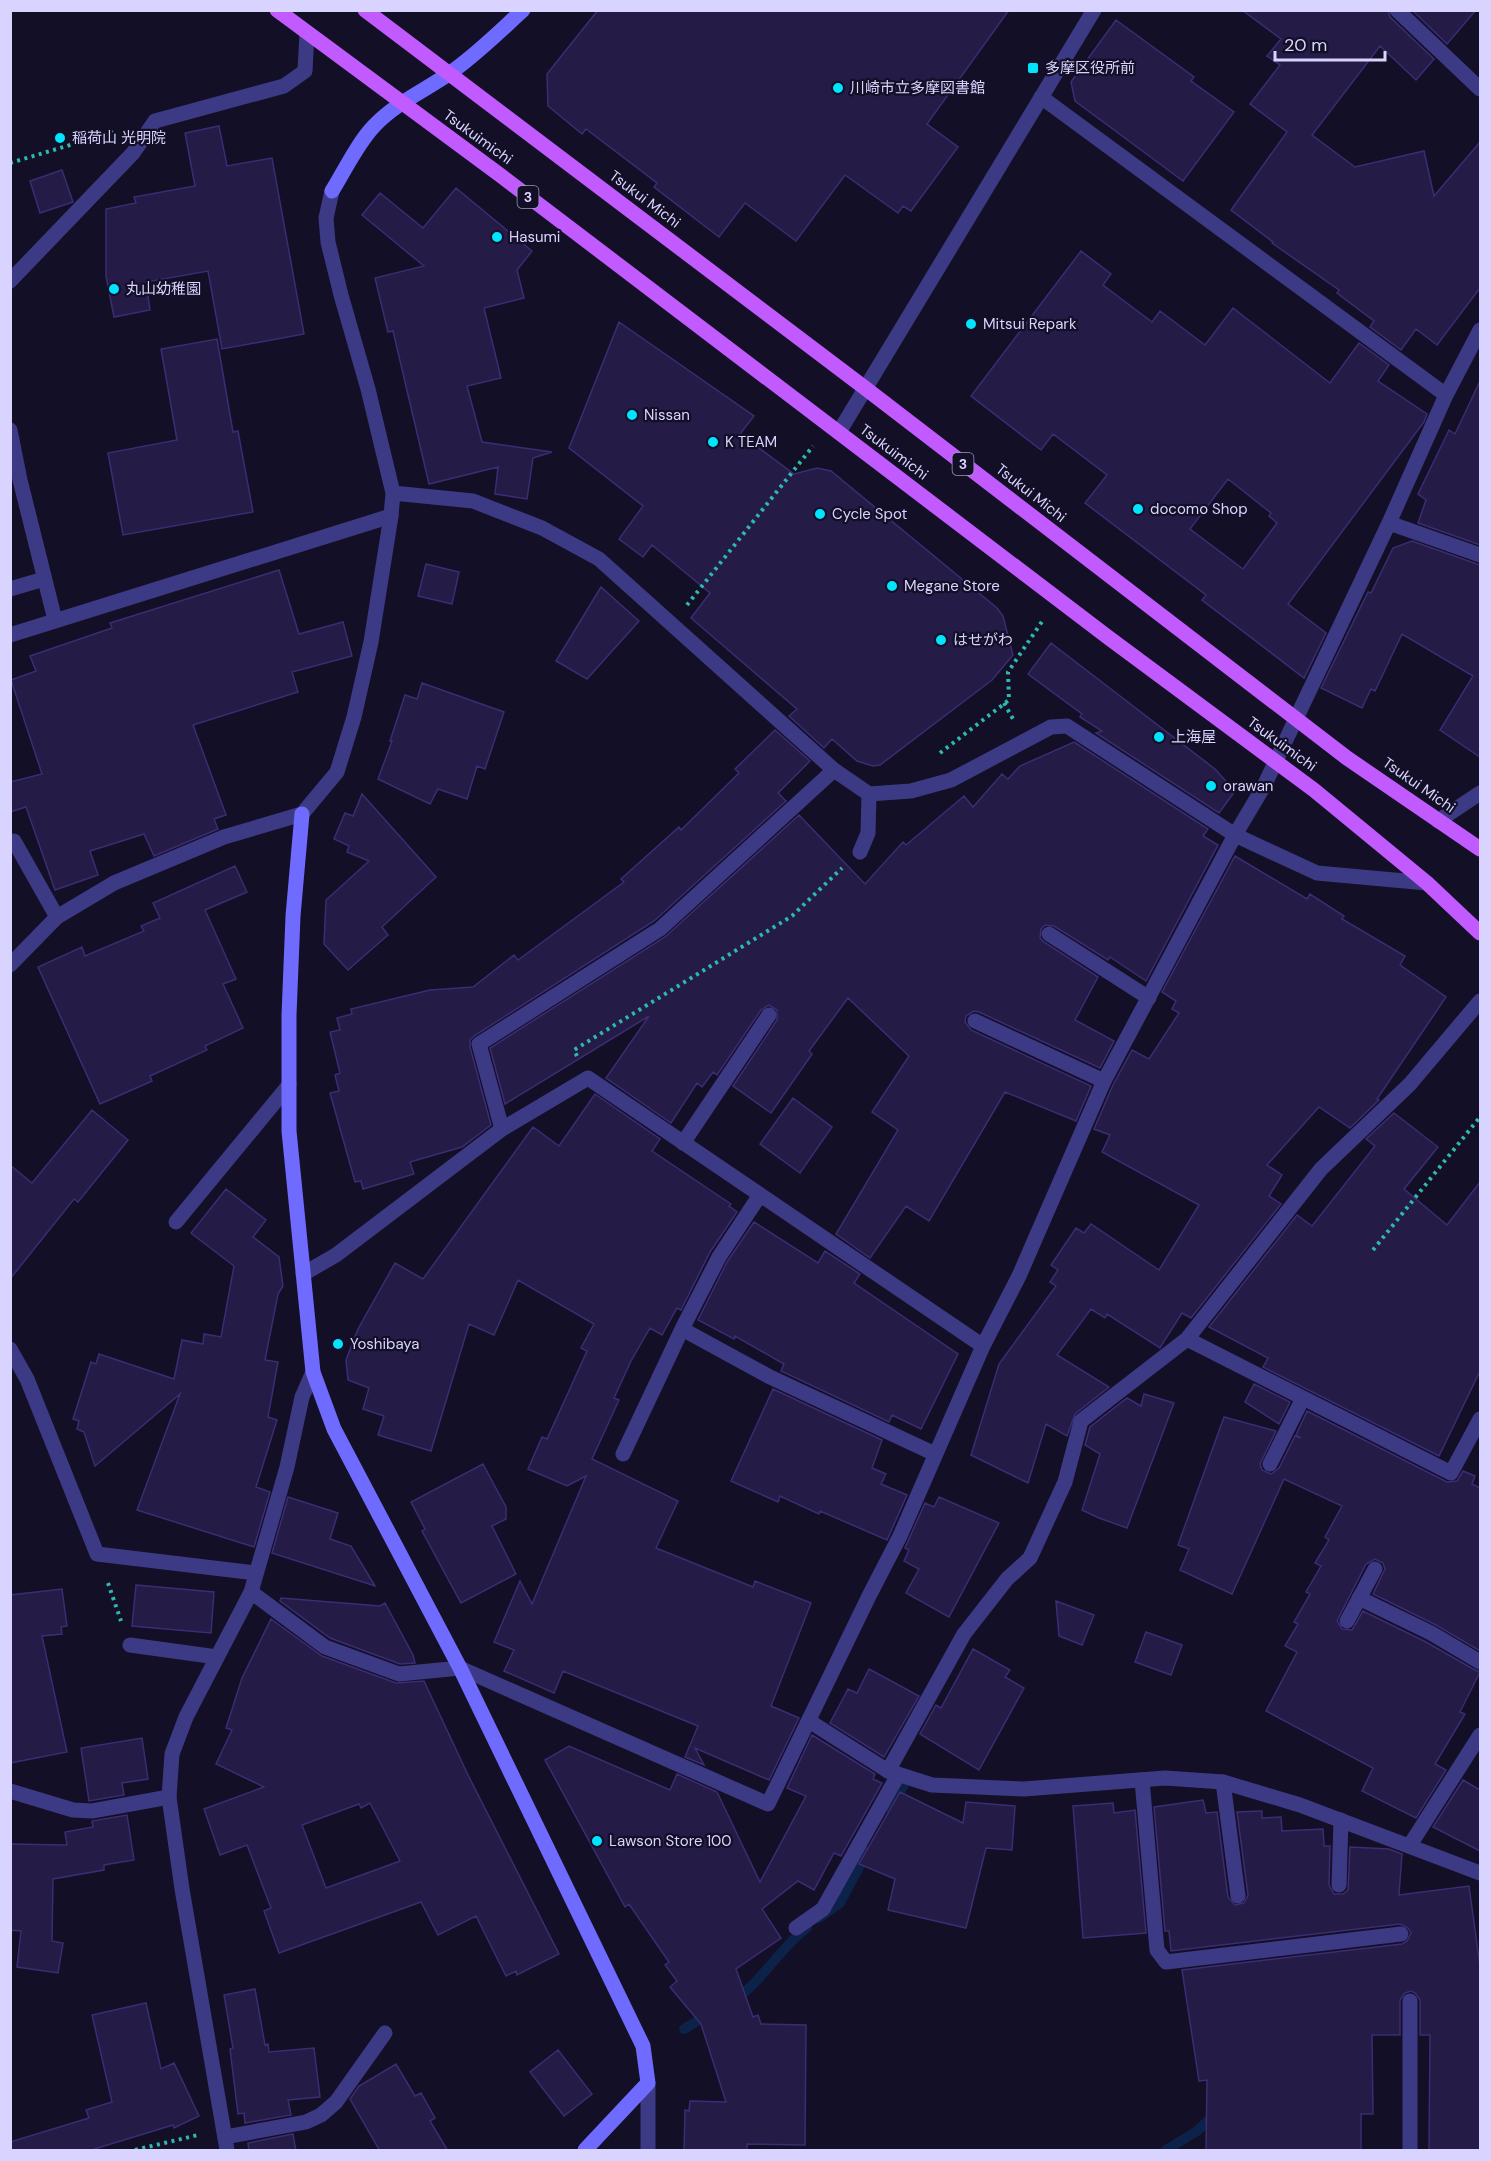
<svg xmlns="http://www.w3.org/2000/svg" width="1491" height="2161" font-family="'DM Sans','Noto Sans JP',sans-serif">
<rect width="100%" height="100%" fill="#130f26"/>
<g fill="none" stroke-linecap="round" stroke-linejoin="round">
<path stroke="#0c2248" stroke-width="10" d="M 890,1809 L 904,1785
M 819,1918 L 840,1903 L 867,1852
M 733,2000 C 763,1982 779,1948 807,1928
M 684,2029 L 709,2014
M 1166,2150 L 1197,2131 L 1216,2113"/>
</g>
<path fill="#241b47" stroke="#3b2d73" stroke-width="1.5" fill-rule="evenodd" d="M 598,10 L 1009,10 L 927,124 L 958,147 L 911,211 L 903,206 L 898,213 L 845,175 L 796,241 L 745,203 L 719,237 L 654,187 L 657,183 L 586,129 L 582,134 L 548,106 L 547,74 Z
M 1242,10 L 1388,10 L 1390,17 L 1434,59 L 1416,80 L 1380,46 L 1312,135 L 1355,167 L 1424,151 L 1434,196 L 1480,142 L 1480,288 L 1437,345 L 1416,329 L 1401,350 L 1370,327 L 1374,321 L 1337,293 L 1339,290 L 1272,243 L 1273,242 L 1231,210 L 1287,132 L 1250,104 L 1280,65 L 1267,56 L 1281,39 Z
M 1412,10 L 1476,10 L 1447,44 Z
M 1116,20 L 1194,77 L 1191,81 L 1234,112 L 1183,181 L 1075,101 L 1071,82 Z
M 219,126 L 227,166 L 272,158 L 304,334 L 222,349 L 208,271 L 146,282 L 150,310 L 114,317 L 106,276 L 106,209 L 136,203 L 134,197 L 195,186 L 185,133 Z
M 62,170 L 73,202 L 40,213 L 30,181 Z
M 456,188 L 532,251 L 517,270 L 524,298 L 484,308 L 501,378 L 467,386 L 482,442 L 552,452 L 533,458 L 527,499 L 495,494 L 498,467 L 429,484 L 393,331 L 388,332 L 375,278 L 424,266 L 362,215 L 380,193 L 423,228 Z
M 1081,251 L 1111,274 L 1103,285 L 1152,322 L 1160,311 L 1205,345 L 1233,308 L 1330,383 L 1359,343 L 1389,365 L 1378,381 L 1427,414 L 1424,422 L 1288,604 L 1326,633 L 1304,678 L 1202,600 L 1206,595 L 1085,503 L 1107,475 L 1053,434 L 1041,450 L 971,396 ZM 1228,479 L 1271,513 L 1269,516 L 1277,523 L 1243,569 L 1190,529 Z
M 619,322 L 754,416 L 740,434 L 794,474 L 817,468 L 831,471 L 997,608 L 1003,616 L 1013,655 L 992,680 L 880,765 L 873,766 L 857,761 L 832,739 L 824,748 L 789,716 L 797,709 L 691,618 L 710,593 L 652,545 L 643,557 L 619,539 L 643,506 L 569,448 Z
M 217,339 L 233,432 L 238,431 L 253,512 L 123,535 L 108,453 L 177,440 L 161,349 Z
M 1480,381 L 1480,545 L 1418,523 L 1426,500 L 1418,494 L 1449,430 L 1455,434 Z
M 1412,541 L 1480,565 L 1480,757 L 1440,730 L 1473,676 L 1402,634 L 1375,691 L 1371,689 L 1362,708 L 1321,688 L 1368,592 L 1371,593 L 1393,548 Z
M 426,564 L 459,572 L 452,604 L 418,596 Z
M 279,570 L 299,634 L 343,622 L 352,656 L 292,672 L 298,692 L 193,725 L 226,815 L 214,819 L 218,829 L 154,856 L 144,834 L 90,851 L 98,875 L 55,890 L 26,807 L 10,812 L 10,782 L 42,774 L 11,680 L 36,671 L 30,656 L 112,628 L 110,623 Z
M 601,587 L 639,621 L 587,679 L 556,661 Z
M 1051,643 L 1215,769 L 1235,791 L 1219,813 L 1096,733 L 1102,731 L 1080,717 L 1082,714 L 1028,674 Z
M 422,683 L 504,712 L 485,769 L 477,766 L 467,799 L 438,789 L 430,804 L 378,779 L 392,741 L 390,741 L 405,695 L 417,699 Z
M 775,730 L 810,761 L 778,793 L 786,801 L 654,921 L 474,1036 L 470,1040 L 470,1047 L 491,1125 L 462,1147 L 410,1162 L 414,1174 L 363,1189 L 361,1181 L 355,1182 L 330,1093 L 339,1091 L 335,1075 L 340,1073 L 330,1032 L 340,1030 L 337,1018 L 352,1014 L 351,1009 L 430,990 L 473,987 L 514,955 L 518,960 L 624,882 L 621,879 L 679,827 L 681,830 L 739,773 L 735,769 Z
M 1074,742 L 1208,829 L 1203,836 L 1218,845 L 1146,981 L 1110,957 L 1108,960 L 1054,926 L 1045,925 L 1041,929 L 1040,938 L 1044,942 L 1098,977 L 1075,1020 L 1114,1041 L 1100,1068 L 979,1012 L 974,1011 L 966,1016 L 965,1022 L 971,1030 L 1091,1086 L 1076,1121 L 1005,1092 L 929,1221 L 906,1206 L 870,1258 L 836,1234 L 898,1130 L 872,1112 L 909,1056 L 848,998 L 809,1051 L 812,1054 L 771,1113 L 733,1086 L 777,1020 L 777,1010 L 769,1005 L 761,1010 L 717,1075 L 713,1072 L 702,1087 L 697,1083 L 671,1123 L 606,1078 L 649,1016 L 505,1104 L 490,1048 L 665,937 L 799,815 L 865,884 L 903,842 L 906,845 L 964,796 L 973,807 L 1002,774 L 1008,779 L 1020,766 Z
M 362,794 L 436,877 L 382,927 L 388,935 L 348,970 L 324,944 L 326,900 L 369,861 L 347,852 L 349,846 L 334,839 L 345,813 L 353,816 Z
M 1235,856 L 1307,899 L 1310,894 L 1344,916 L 1342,919 L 1405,956 L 1400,965 L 1446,997 L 1377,1099 L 1379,1100 L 1350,1128 L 1319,1107 L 1267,1165 L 1282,1175 L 1269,1196 L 1281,1204 L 1191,1318 L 1182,1313 L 1161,1346 L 1160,1348 L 1107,1314 L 1105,1318 L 1091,1309 L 1057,1355 L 1109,1387 L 1075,1414 L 1067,1436 L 1046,1424 L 1028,1483 L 971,1455 L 999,1364 L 1056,1286 L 1050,1282 L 1058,1270 L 1051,1265 L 1076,1228 L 1084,1233 L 1091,1224 L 1159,1270 L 1199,1205 L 1102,1152 L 1110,1135 L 1094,1129 L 1113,1085 L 1132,1050 L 1149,1059 L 1179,1013 L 1172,1009 L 1176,1001 L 1162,992 Z
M 235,866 L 247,892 L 205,910 L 236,979 L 223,984 L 243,1028 L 205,1046 L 207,1050 L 150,1076 L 152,1081 L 100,1104 L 38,967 L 82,947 L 85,956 L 144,931 L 141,926 L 160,918 L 153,903 Z
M 595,1094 L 660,1139 L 652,1151 L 731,1204 L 729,1206 L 737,1212 L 710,1252 L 681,1310 L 677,1308 L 662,1335 L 650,1328 L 631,1361 L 614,1398 L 619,1400 L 592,1459 L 678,1501 L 656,1548 L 753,1587 L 755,1581 L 811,1603 L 771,1706 L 799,1718 L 769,1780 L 695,1748 L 704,1765 L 685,1757 L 698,1726 L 563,1671 L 554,1693 L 504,1671 L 514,1650 L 494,1642 L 520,1581 L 532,1604 L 586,1476 L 567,1486 L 528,1469 L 542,1437 L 547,1439 L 587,1351 L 581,1348 L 594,1324 L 518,1280 L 494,1335 L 469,1324 L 431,1451 L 378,1435 L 384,1416 L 363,1409 L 369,1388 L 348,1380 L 346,1360 L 358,1329 L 395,1263 L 423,1279 L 533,1127 L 559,1146 Z
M 793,1098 L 832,1127 L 800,1173 L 760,1144 Z
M 92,1110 L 128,1140 L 78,1202 L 74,1199 L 10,1279 L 10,1165 L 32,1183 Z
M 1394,1113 L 1438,1147 L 1404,1189 L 1447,1225 L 1480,1182 L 1480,1371 L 1439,1456 L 1263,1367 L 1268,1358 L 1209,1327 L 1297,1215 L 1312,1226 L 1375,1146 L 1366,1139 Z
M 226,1189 L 266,1220 L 253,1237 L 279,1257 L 283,1286 L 278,1294 L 265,1360 L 278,1362 L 268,1417 L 277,1420 L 256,1487 L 270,1492 L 254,1547 L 137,1510 L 180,1394 L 95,1466 L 84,1432 L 77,1429 L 79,1421 L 73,1419 L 91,1362 L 96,1364 L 99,1354 L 174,1379 L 182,1340 L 203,1344 L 204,1334 L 221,1337 L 234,1266 L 191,1233 Z
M 754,1222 L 818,1263 L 825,1251 L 860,1274 L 854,1283 L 958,1354 L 921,1429 L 892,1415 L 889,1422 L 781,1371 L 784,1364 L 735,1336 L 734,1339 L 698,1320 L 727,1262 Z
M 1254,1384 L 1290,1402 L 1279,1424 L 1245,1402 Z
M 773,1389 L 882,1440 L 872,1468 L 886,1474 L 881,1484 L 907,1495 L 887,1540 L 820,1511 L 819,1514 L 780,1496 L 778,1502 L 731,1481 Z
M 1144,1394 L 1174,1403 L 1127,1528 L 1099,1518 L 1082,1510 L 1100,1454 L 1085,1445 L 1090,1427 L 1127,1398 L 1141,1406 Z
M 1307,1411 L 1447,1482 L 1457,1481 L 1463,1471 L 1475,1476 L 1472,1484 L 1480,1488 L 1480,1651 L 1436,1625 L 1373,1594 L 1385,1569 L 1383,1563 L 1375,1559 L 1366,1564 L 1337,1621 L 1342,1629 L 1352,1630 L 1363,1611 L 1426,1642 L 1475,1670 L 1480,1672 L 1460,1712 L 1465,1714 L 1435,1764 L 1446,1770 L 1416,1818 L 1362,1791 L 1373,1768 L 1266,1711 L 1297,1652 L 1285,1646 L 1298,1624 L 1294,1622 L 1310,1594 L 1306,1592 L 1321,1566 L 1315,1563 L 1329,1540 L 1325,1537 L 1342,1506 L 1284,1479 L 1232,1594 L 1180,1570 L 1189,1549 L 1178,1545 L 1224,1417 L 1276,1431 L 1260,1464 L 1262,1470 L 1271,1474 L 1279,1468 L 1295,1436 L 1301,1438 L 1296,1435 Z
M 483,1464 L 506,1507 L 506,1519 L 492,1526 L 516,1574 L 461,1603 L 422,1531 L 425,1529 L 411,1502 Z
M 288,1497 L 338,1513 L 330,1539 L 351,1546 L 375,1586 L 272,1553 Z
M 939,1497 L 999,1523 L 949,1617 L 906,1593 L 919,1569 L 904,1561 L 909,1550 L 905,1548 L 925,1503 L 934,1507 Z
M 136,1585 L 214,1592 L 211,1633 L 132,1626 Z
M 62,1589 L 67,1626 L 61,1627 L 62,1634 L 42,1636 L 67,1752 L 10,1763 L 10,1595 Z
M 281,1598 L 380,1606 L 385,1603 L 413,1655 L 415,1663 L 400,1664 L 330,1638 L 280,1601 Z
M 1056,1601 L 1094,1615 L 1082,1645 L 1059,1636 Z
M 271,1619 L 322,1656 L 396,1683 L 424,1681 L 468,1775 L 559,1954 L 517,1975 L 516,1971 L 506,1976 L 476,1916 L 438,1935 L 421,1902 L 279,1953 L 264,1911 L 271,1908 L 247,1845 L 220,1855 L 204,1809 L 264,1787 L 216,1764 L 232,1730 L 226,1728 L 242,1678 ZM 370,1803 L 400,1861 L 326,1888 L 302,1825 L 359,1804 L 361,1808 Z
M 1146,1632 L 1182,1645 L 1171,1675 L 1135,1662 Z
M 973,1649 L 1010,1670 L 1005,1677 L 1024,1688 L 979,1770 L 920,1734 L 936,1705 L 941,1708 Z
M 869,1669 L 919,1696 L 884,1757 L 830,1723 L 848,1689 L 857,1693 Z
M 812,1735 L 875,1774 L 873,1779 L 882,1783 L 841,1856 L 834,1853 L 814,1890 L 798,1881 L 762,1909 L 781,1938 L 736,1969 L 753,2017 L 758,2015 L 761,2024 L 806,2025 L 805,2145 L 747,2144 L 747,2151 L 684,2151 L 685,2110 L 689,2111 L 690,2101 L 726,2102 L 701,2024 L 670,1987 L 677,1981 L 665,1965 L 669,1962 L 629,1904 L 625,1907 L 545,1760 L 569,1746 L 670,1790 L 677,1774 L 717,1792 L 760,1882 L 806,1796 L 787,1788 Z
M 142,1738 L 148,1779 L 122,1783 L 124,1795 L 89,1801 L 81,1748 Z
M 1463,1780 L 1480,1790 L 1480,1851 L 1433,1827 Z
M 900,1792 L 963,1823 L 966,1802 L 1015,1806 L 1012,1850 L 986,1848 L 966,1928 L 888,1910 L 895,1879 L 859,1864 Z
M 1203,1800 L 1206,1813 L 1217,1812 L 1228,1897 L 1235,1905 L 1244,1903 L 1248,1895 L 1237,1812 L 1262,1811 L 1262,1818 L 1281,1817 L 1282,1831 L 1323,1829 L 1324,1846 L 1330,1846 L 1329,1885 L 1334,1894 L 1343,1894 L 1348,1890 L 1350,1847 L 1389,1849 L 1402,1854 L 1399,1895 L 1469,1886 L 1480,1966 L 1480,2151 L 1429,2151 L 1430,2035 L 1420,2035 L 1420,2000 L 1415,1993 L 1411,1991 L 1405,1993 L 1400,2000 L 1400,2035 L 1372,2035 L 1373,2114 L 1361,2114 L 1361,2151 L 1206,2151 L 1207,2080 L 1199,2081 L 1182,1970 L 1402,1944 L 1407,1941 L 1411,1933 L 1408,1928 L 1400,1924 L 1171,1951 L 1169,1931 L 1165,1931 L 1154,1807 Z
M 1113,1803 L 1114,1813 L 1135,1810 L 1146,1933 L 1083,1938 L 1073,1806 Z
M 127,1815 L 134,1860 L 104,1865 L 104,1870 L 53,1879 L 52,1941 L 63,1943 L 58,1973 L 17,1967 L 21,1931 L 10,1930 L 10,1844 L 67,1845 L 65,1832 L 93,1827 L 92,1821 Z
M 255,1989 L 265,2045 L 268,2044 L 269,2052 L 314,2048 L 320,2097 L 288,2100 L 291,2115 L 245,2123 L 244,2113 L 238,2114 L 230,2049 L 233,2048 L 224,1995 Z
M 146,2003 L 161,2069 L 174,2063 L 199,2116 L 174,2128 L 173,2125 L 88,2151 L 10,2151 L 10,2142 L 89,2118 L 86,2110 L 112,2102 L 92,2015 Z
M 558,2050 L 592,2094 L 564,2116 L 530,2072 Z
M 396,2064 L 415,2096 L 421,2093 L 435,2118 L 430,2121 L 448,2151 L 380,2151 L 350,2099 L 359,2086 Z
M 293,2134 L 296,2151 L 249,2151 L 248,2143 Z"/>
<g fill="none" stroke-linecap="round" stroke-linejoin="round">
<path stroke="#2fb8b0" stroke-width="4" stroke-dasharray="3 4.5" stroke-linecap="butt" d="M 10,163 L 117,131
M 687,605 L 813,446
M 1004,703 L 1013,719
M 940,753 L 1009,700 L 1008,672 L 1043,620
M 577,1056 L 574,1050 L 792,916 L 842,868
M 1373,1250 L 1480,1117
M 108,1583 L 121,1621
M 135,2150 L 198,2135"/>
<path stroke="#3d3a85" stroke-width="15" d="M 10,430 L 20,480 L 55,620
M 10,589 L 44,579
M 10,635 L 391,516
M 1438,821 L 1480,793
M 14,841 L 57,917
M 860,852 L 868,833 L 869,794
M 1049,934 L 1149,998
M 975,1021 L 1104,1081
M 502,1129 L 479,1044 L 660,929 L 834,770
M 683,1143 L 769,1015
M 176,1222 L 289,1085
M 682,1329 L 770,1377 L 935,1454
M 1187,1339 L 1451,1473 L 1480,1419
M 10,1349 L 27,1379 L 97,1554 L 256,1573
M 623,1454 L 682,1329 L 719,1257 L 760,1195
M 1270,1464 L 1303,1398
M 1359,1598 L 1431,1633 L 1480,1662
M 1347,1621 L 1375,1569
M 130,1645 L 217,1657
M 888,1771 L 964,1634 L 1007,1579 L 1030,1558 L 1065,1482 L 1081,1421 L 1187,1339 L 1321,1169 L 1410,1084 L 1480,1001
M 1142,1780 L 1157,1950 L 1166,1962 L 1401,1934
M 1223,1782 L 1238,1896
M 10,1791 L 73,1810 L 92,1811 L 169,1797
M 1339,1885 L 1341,1820
M 796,1928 L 823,1909 L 898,1775
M 225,2137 L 306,2122 L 321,2115 L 336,2102 L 385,2033
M 1410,2150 L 1410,2001"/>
<path stroke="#3d3a85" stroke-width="15" d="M 1397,10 L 1480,89
M 1041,97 L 1446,395
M 10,281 L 133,153 L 155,121 L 284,86 L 305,71 L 307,33
M 839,432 L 1094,10
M 393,493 L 473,501 L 542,528 L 599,559 L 834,770 L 869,794 L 911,791 L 951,780 L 1051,727 L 1067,726 L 1235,835 L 1317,873 L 1427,883
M 1389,523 L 1480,555
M 10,965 L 57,917 L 114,883 L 224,837 L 302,814 L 337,772 L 354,717 L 371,642 L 391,516 L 393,493 L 368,389 L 341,295 L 328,242 L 326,218 L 332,191
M 303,1274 L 336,1255 L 502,1129 L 588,1078 L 983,1346
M 251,1592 L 325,1647 L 399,1674 L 460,1668 L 768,1804 L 869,1596 L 900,1536 L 983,1346 L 1019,1276 L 1104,1081 L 1235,835 L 1264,786 L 1389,523 L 1446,395 L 1480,330
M 809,1721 L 888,1771 L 932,1785 L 1024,1789 L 1165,1778 L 1223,1782 L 1300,1805 L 1480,1873
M 1410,1845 L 1480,1735
M 227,2150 L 182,1889 L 169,1797 L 172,1754 L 186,1717 L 251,1592 L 287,1467 L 302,1397 L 313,1372
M 648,2150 L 648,2083"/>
<path stroke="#6f6bff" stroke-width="15" d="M 332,191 C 345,170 357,144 374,126 C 396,103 424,91 450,73 C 476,55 499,32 523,10
M 302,814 L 293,916 L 289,1015 L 289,1131 L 313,1372 L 334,1429 L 460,1668 L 643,2046 L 648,2083 L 585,2150"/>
<path stroke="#c25bff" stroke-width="15" d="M 277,10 L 500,175 L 1109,638 L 1314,790 L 1427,883 L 1480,933
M 365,10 L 865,388 L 1347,758 L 1480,849"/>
</g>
<g fill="#00e5ff" stroke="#130f26" stroke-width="2">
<rect x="1027" y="62" width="12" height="12" rx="3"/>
<circle cx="838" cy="88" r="6"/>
<circle cx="60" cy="138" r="6"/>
<circle cx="497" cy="237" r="6"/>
<circle cx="114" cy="289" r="6"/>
<circle cx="971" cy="324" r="6"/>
<circle cx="632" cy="415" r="6"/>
<circle cx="713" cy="442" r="6"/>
<circle cx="1138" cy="509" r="6"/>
<circle cx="820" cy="514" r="6"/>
<circle cx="892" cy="586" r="6"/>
<circle cx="941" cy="640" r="6"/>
<circle cx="1159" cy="737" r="6"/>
<circle cx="1211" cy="786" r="6"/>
<circle cx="338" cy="1344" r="6"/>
<circle cx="597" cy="1841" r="6"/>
</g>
<g text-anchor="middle" stroke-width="4.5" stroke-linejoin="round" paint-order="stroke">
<g fill="#130f26" stroke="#9e99be" stroke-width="1.5">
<rect x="517.5" y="186" width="21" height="22" rx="4.5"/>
<rect x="952.5" y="453" width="21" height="22" rx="4.5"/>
</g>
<g font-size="14" font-weight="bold" fill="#d9d4ff">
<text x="528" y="202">3</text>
<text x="963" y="469">3</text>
</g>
<g font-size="15" fill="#d9d4ff" stroke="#130f26" text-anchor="start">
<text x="1045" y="73">多摩区役所前</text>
<text x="850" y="93">川崎市立多摩図書館</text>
<text x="72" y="143">稲荷山 光明院</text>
<text x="509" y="242">Hasumi</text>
<text x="126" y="294">丸山幼稚園</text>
<text x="983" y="329">Mitsui Repark</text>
<text x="644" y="420">Nissan</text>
<text x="725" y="447">K TEAM</text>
<text x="1150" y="514">docomo Shop</text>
<text x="832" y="519">Cycle Spot</text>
<text x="904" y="591">Megane Store</text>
<text x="953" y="645">はせがわ</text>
<text x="1171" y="742">上海屋</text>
<text x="1223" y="791">orawan</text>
<text x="350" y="1349">Yoshibaya</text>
<text x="609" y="1846">Lawson Store 100</text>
</g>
<g font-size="15" fill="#d9d4ff" stroke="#130f26">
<text transform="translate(478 137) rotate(36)" y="5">Tsukuimichi</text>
<text transform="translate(645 199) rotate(37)" y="5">Tsukui Michi</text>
<text transform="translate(894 452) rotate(37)" y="5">Tsukuimichi</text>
<text transform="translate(1031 493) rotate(38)" y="5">Tsukui Michi</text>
<text transform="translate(1282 744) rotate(36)" y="5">Tsukuimichi</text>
<text transform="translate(1419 785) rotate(35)" y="5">Tsukui Michi</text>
</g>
</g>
<rect width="1491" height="2161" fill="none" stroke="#d9d4ff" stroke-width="24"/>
<path d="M1275 51v9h110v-9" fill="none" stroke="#d9d4ff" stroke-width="3"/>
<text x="1284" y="51" font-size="18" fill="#d9d4ff" stroke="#130f26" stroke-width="4.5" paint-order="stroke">20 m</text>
</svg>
